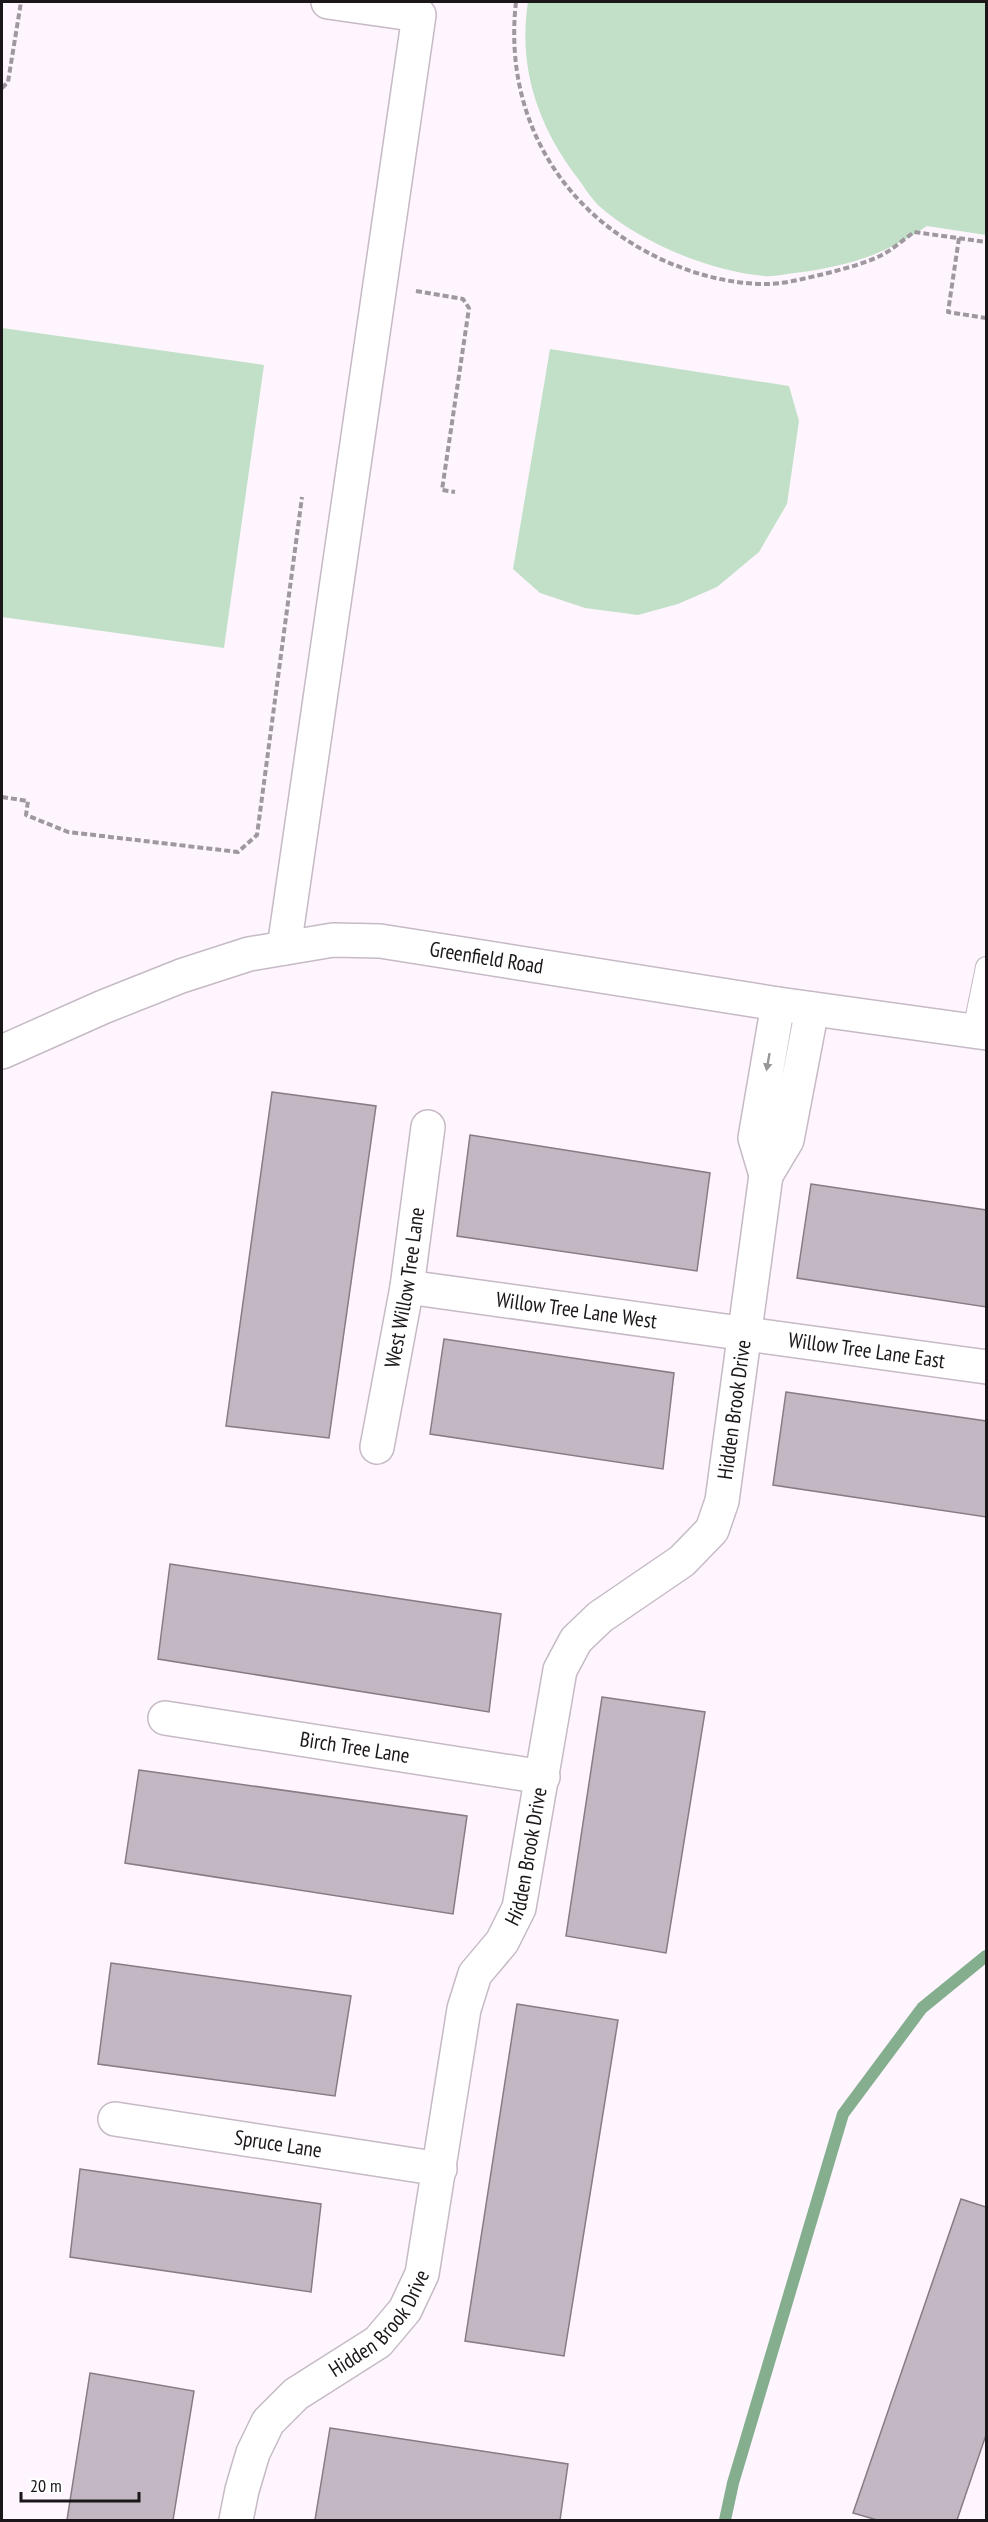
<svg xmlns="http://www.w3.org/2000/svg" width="988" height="2522" font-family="'PT Sans Narrow',sans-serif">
<rect width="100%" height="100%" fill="#fef5fe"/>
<path fill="#c2e0c8" d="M 528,2 L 986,2 L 986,235 L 927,226 C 882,256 848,266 795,273 C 785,274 774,277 764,276 C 709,271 639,242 598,205 C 590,197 583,185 576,176 C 537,124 518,66 528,2 Z
M 2,328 L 264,365 L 224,648 L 2,617 Z
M 550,349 L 789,386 L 799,421 L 787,504 L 759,552 L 717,587 L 678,604 L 638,615 L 585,608 L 540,593 L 513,569 Z"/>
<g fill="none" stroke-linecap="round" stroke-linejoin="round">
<path stroke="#85ae8f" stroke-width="12" d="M 725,2520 L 733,2483 L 843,2114 L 922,2008 L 986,1956"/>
</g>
<path fill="#c2b7c2" stroke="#867c86" stroke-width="1.5" d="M 272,1092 L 376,1106 L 329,1438 L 226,1426 Z
M 470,1135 L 710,1173 L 697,1271 L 457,1236 Z
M 811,1184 L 986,1210 L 986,1307 L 797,1278 Z
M 444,1339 L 674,1373 L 663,1469 L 430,1434 Z
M 786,1392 L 986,1421 L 986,1517 L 773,1485 Z
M 170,1564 L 501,1614 L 489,1712 L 158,1659 Z
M 602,1697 L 705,1712 L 666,1953 L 566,1936 Z
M 139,1770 L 467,1816 L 453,1914 L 125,1863 Z
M 111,1963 L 351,1996 L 335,2096 L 98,2064 Z
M 517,2004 L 618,2020 L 564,2356 L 465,2341 Z
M 80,2169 L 321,2204 L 311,2292 L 70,2257 Z
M 961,2199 L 986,2207 L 986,2435 L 957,2520 L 877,2520 L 853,2513 Z
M 90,2373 L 194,2391 L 173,2520 L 67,2520 Z
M 330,2428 L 568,2464 L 560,2520 L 315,2520 Z"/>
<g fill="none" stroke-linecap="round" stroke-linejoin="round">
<g stroke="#c5bac5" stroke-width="22">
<path id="lane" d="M 973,1031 L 986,967"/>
</g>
<g stroke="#c5bac5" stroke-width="36">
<g id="street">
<path d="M 284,948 L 419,15 L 328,2"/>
<path d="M 778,1004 L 755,1138 L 766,1175 L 787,1140 L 812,1009"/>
<path id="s1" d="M 2,1052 L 103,1007 L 181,976 L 249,954 L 333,940 L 380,941 L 778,1004 L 986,1033"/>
<path id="s2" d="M 407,1287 L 986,1367"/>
<path id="s3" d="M 377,1447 L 407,1287 L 428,1127"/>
<path id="s4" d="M 165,1718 L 543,1777"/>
<path id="s5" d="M 115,2119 L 440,2169"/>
<path id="s6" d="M 236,2520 L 242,2490 L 253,2453 L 268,2422 L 296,2394 L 378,2342 L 405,2310 L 422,2274 L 464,2009 L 475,1974 L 502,1942 L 519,1908 L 560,1670 L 576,1640 L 600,1617 L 682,1561 L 712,1530 L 722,1501 L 766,1175"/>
</g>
</g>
<path stroke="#9f989f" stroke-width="4" stroke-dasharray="6 3" stroke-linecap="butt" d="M 516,2 C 503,116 561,214 665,261 C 697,275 731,284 766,284 C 785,284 806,278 824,274 C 843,269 863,264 880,256 C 892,250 903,240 914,232 L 986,242
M 2,88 L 8,82 L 21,2
M 959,238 L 948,312 L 986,318
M 416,291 L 463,299 L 469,308 L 442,490 L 455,492
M 2,797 L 28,801 L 26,815 L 68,832 L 238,852 L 257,835 L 302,497"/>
<use href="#lane" stroke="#fff" stroke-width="20"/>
<use href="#street" stroke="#fff" stroke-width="33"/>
</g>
<defs><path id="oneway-solid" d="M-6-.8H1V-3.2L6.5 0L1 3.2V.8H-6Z" transform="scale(1.5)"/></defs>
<use fill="#989698" href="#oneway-solid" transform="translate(768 1062) rotate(100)"/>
<g text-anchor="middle" stroke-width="5" stroke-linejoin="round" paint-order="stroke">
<g font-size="21" fill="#1a1619" stroke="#fff">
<text dy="7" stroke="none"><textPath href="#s1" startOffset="506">Greenfield Road</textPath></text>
<text dy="7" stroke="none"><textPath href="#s3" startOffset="162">West Willow Tree Lane</textPath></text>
<text dy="7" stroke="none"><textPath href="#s2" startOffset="171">Willow Tree Lane West</textPath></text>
<text dy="7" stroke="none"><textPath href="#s2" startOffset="464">Willow Tree Lane East</textPath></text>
<text dy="7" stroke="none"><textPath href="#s6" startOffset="1281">Hidden Brook Drive</textPath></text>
<text dy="7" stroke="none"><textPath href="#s4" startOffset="192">Birch Tree Lane</textPath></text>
<text dy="7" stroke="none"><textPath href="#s6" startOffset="759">Hidden Brook Drive</textPath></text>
<text dy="7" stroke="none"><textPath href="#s5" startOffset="165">Spruce Lane</textPath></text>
<text dy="7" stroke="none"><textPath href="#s6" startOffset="255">Hidden Brook Drive</textPath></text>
</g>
</g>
<rect width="988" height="2522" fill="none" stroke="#1a1619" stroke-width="6"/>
<path d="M21 2492v9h118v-9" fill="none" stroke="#1a1619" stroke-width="3"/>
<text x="30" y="2492" font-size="18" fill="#1a1619" stroke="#ffffff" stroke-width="4.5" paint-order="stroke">20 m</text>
</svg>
